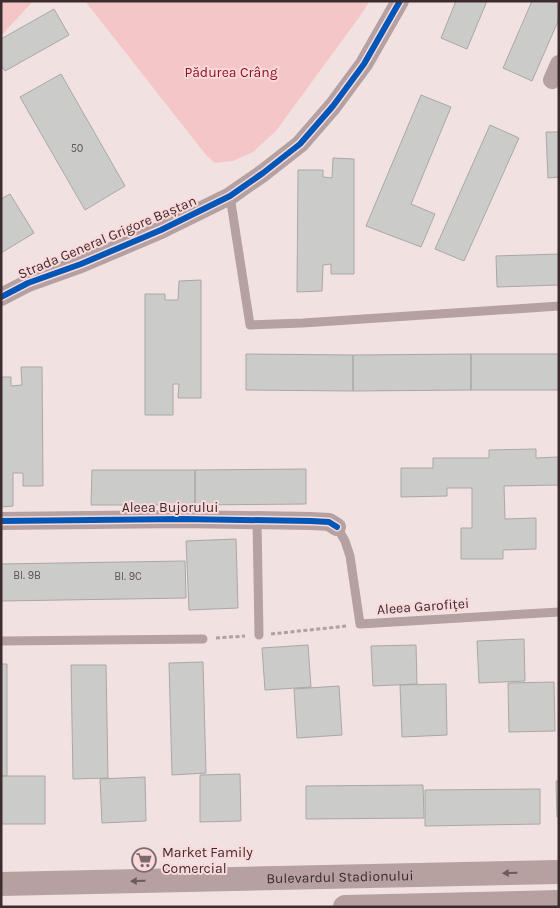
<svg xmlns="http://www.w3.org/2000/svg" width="560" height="908" font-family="Karla,sans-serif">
<rect width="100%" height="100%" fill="#f2e1e1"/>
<path fill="#f5c6c7" d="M 1,1 L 33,1 L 1,36 Z
M 85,1 L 370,1 L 360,16 L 276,131 L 253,152 L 233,161 L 215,163 L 206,155 Z"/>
<path fill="#cbccca" stroke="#a8a8a7" d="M 456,1 L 487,1 L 467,49 L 441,38 Z
M 532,1 L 559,1 L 559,19 L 532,81 L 503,68 Z
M 54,9 L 69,35 L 5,71 L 1,65 L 1,39 Z
M 61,74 L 125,186 L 85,210 L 20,97 Z
M 421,95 L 451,107 L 411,204 L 435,214 L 421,247 L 366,226 Z
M 490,125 L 519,138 L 464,261 L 435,249 Z
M 546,132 L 559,132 L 559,177 L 548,178 Z
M 333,158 L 354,159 L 354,274 L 331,274 L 331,264 L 323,265 L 322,291 L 297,292 L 298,170 L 323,170 L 323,177 L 332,178 Z
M 10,194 L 34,233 L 1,253 L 1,199 Z
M 559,254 L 559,285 L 497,287 L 496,256 Z
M 201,280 L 201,398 L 178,398 L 179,384 L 173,384 L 173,415 L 145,415 L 145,294 L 165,294 L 165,300 L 178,300 L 179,281 Z
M 246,354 L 353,355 L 353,391 L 246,390 Z
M 471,354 L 559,354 L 559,390 L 471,390 Z
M 471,354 L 471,390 L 353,391 L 353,355 Z
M 21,367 L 42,367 L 43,486 L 23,486 L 23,473 L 13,473 L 13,506 L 1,507 L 1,377 L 11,377 L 11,386 L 22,385 Z
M 536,449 L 536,458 L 559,457 L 559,485 L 504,486 L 505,519 L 536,518 L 536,549 L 503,550 L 503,559 L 461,559 L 461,528 L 472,528 L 472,488 L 447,488 L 447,496 L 401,497 L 401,468 L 433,468 L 433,458 L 489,458 L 489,450 Z
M 306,469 L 306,504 L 195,505 L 195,470 Z
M 92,470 L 195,470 L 195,505 L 91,505 Z
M 236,539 L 238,608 L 189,610 L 186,541 Z
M 185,561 L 186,598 L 1,601 L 1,564 Z
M 524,639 L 525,681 L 479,683 L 477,641 Z
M 308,645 L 311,687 L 265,690 L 262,648 Z
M 416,645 L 417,684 L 373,686 L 371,646 Z
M 203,662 L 206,773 L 172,775 L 169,663 Z
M 1,664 L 7,664 L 7,776 L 1,776 Z
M 71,665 L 106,665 L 108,778 L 73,779 Z
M 554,682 L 555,731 L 509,732 L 508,683 Z
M 446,684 L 447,735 L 402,737 L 400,685 Z
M 339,686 L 342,735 L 297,738 L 294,689 Z
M 240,774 L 241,821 L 200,822 L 200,775 Z
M 1,776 L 45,776 L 45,824 L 1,824 Z
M 145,777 L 146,821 L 102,823 L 100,779 Z
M 556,781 L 559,781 L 559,817 L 557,817 Z
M 423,785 L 424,818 L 306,819 L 306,786 Z
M 540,789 L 540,824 L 425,826 L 425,790 Z"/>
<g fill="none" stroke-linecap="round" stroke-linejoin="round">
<path stroke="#b1a0a0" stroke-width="3" stroke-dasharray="4 2.5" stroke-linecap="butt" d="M 271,634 L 347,626
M 216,638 L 245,636"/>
<path stroke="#b6a1a2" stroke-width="9" d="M 230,196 L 250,325 L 303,323 L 559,306
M 257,520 L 259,635
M 337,527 L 345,541 L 350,556 L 360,624 L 559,612
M 1,641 L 203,639"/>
<path stroke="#b6a1a2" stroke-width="18" d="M 552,80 L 559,64
M 1,297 L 28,283 L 81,264 L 161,230 L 230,196 L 263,173 L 300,144 L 333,106 L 364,64 L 400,1
M 1,521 L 182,519 L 311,521 L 329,522 L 337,527"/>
<g stroke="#b6a0a0" stroke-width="24">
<path id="s1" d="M 1,884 L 559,872"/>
<path d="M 345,907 L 559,902"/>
</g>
<g stroke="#fad9d9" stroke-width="9">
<path id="cycleway" d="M 1,297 L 28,283 L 81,264 L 161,230 L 230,196 L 263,173 L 300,144 L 333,106 L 364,64 L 400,1
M 1,521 L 182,519 L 311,521 L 329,522 L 337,527"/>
</g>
<use href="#cycleway" stroke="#0057b8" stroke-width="6"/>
</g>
<defs><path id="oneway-solid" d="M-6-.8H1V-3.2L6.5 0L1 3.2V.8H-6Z" transform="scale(1.25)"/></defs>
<g fill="#6d5a5b">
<use href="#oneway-solid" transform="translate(510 873) rotate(179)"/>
<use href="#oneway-solid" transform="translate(138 881) rotate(179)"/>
</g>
<defs>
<g id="supermarket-ring" transform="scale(1.25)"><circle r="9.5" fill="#fad9d9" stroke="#7c6b6c" stroke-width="1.5"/><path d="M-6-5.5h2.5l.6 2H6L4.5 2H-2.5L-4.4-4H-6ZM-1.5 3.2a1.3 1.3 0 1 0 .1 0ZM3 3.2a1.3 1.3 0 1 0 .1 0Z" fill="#7c6b6c"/></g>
</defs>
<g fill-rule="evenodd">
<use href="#supermarket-ring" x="144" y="860"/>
</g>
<g text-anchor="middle" stroke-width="4" stroke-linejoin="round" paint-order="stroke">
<g font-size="11" fill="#605454">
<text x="77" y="152">50</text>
<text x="27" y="579">Bl. 9B</text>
<text x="128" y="580">Bl. 9C</text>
</g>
<g font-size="14" fill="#900f2c" stroke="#fad9d9">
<text x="231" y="77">Pădurea Crâng</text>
</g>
<g font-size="14" fill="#3c2c2d" stroke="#fad9d9">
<text transform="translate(107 237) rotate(-23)" y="5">Strada General Grigore Baștan</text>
<text x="170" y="512">Aleea Bujorului</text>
<text transform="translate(423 606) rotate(-4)" y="5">Aleea Garofiței</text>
<text dy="5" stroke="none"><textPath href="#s1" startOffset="339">Bulevardul Stadionului</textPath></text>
</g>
<g font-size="14" fill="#3c2c2d" stroke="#fad9d9" text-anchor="start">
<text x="162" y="857">Market Family<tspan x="162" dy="16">Comercial</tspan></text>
</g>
</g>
<rect width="560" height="908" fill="none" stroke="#3c2c2d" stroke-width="5"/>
</svg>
